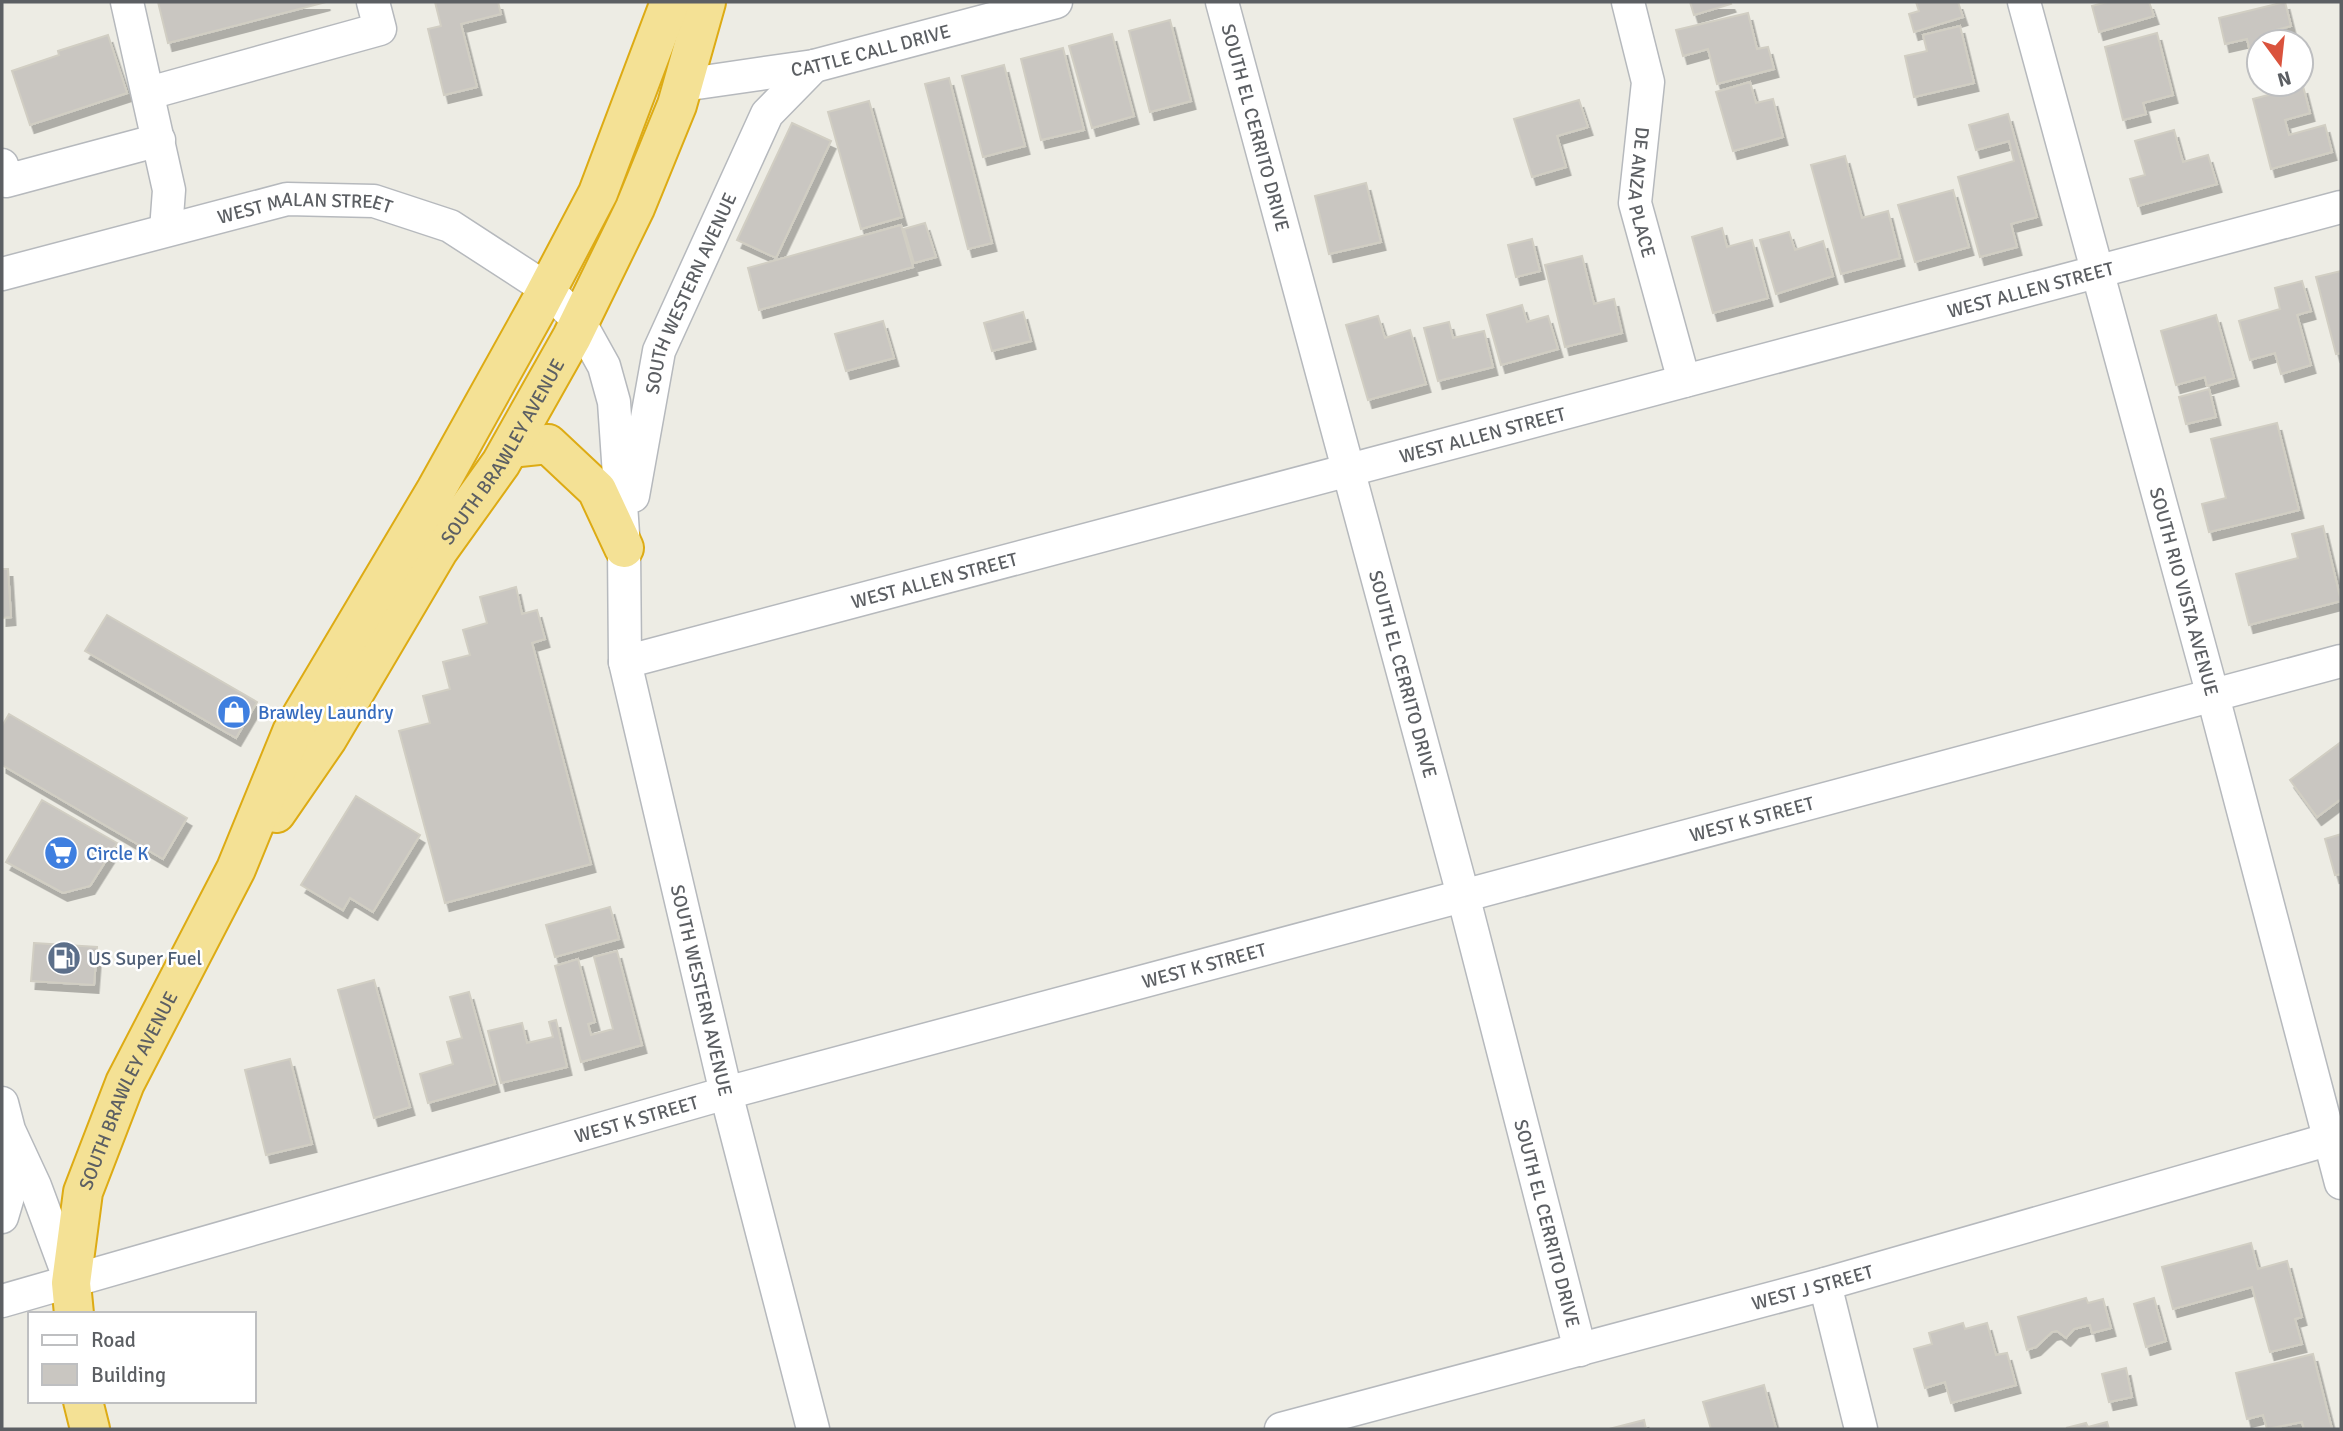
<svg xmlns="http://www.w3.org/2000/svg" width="2343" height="1431" font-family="Signika,sans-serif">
<defs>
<filter id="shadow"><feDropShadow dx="4.5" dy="8" stdDeviation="0" flood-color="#0004"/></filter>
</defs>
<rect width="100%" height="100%" fill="#edece4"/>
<path fill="#c9c6c1" stroke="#d1cec3" stroke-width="2" filter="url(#shadow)" d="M 158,2 L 326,2 L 168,43 Z
M 435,2 L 498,2 L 501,14 L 461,24 L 477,87 L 444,95 L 428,29 L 441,26 Z
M 1690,2 L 1730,2 L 1731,4 L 1694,15 Z
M 1916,2 L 1958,2 L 1963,17 L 1914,32 L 1909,14 L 1919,11 Z
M 2107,2 L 2149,2 L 2154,16 L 2099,32 L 2092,6 Z
M 2285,2 L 2291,26 L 2272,31 L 2275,42 L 2259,42 L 2259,72 L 2255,73 L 2247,39 L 2225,44 L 2219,18 Z
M 1748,13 L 1757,49 L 1768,47 L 1774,69 L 1717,84 L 1708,49 L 1683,56 L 1676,30 Z
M 1170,20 L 1191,101 L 1150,112 L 1129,31 Z
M 1960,26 L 1974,83 L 1914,97 L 1905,56 L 1927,51 L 1923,35 Z
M 2157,33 L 2173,95 L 2143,103 L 2146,114 L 2123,120 L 2105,47 Z
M 1112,34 L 1134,116 L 1092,128 L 1069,46 Z
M 108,35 L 127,93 L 30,125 L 12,71 L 59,55 L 58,51 Z
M 1063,48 L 1084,130 L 1041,140 L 1021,59 Z
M 1004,65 L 1025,146 L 983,157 L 962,76 Z
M 949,78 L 992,243 L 968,249 L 925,84 Z
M 1750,82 L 1756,103 L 1773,99 L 1783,137 L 1733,151 L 1716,92 Z
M 2303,86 L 2310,113 L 2285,120 L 2289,135 L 2325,125 L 2332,152 L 2271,169 L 2253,99 Z
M 1579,100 L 1588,127 L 1557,136 L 1566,167 L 1532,177 L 1514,119 Z
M 869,101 L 902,217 L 861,229 L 828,112 Z
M 2008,114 L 2037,217 L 2011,224 L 2017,247 L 1980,257 L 1958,177 L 2014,161 L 2009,141 L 1976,150 L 1969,125 Z
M 792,123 L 831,141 L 776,258 L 737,240 Z
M 2174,130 L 2183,162 L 2208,155 L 2217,184 L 2138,206 L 2130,179 L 2145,175 L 2135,141 Z
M 1845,156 L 1862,218 L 1888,211 L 1900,258 L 1841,274 L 1811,165 Z
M 1366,183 L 1381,242 L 1329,254 L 1315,196 Z
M 1953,190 L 1969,247 L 1915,262 L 1898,205 Z
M 925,223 L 936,257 L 914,263 L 904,229 Z
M 901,225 L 913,267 L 759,310 L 748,268 Z
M 1722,228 L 1727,247 L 1752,240 L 1768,298 L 1713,313 L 1692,237 Z
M 1789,232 L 1795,250 L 1823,241 L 1833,276 L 1776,294 L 1760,240 Z
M 1532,239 L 1540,271 L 1516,277 L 1508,245 Z
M 1582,256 L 1594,304 L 1614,299 L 1622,333 L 1565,347 L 1545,265 Z
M 2341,271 L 2341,353 L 2336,354 L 2316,277 Z
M 2302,281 L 2311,311 L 2297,315 L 2311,365 L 2281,374 L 2275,353 L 2250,360 L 2239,321 L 2280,309 L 2275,288 Z
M 1522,305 L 1527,322 L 1548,316 L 1558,349 L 1501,365 L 1487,315 Z
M 1023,312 L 1031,341 L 992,351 L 984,323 Z
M 2216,315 L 2234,378 L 2207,386 L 2205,377 L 2176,385 L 2161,331 Z
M 1378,316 L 1385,338 L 1410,330 L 1426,384 L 1368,400 L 1346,325 Z
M 883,321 L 894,358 L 846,371 L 835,334 Z
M 1449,322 L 1453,338 L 1484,331 L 1493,367 L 1438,381 L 1424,328 Z
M 2209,389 L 2216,417 L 2186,424 L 2179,397 Z
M 2277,423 L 2299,510 L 2209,532 L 2202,504 L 2226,498 L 2211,439 Z
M 2323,526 L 2341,601 L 2249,625 L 2236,574 L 2298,558 L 2292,534 Z
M 2,569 L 8,569 L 11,617 L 2,618 Z
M 516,587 L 522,614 L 537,610 L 545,639 L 532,643 L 591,864 L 445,903 L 399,731 L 430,723 L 423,696 L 450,689 L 443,662 L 470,655 L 463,630 L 487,623 L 480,597 Z
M 107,615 L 257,702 L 236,738 L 85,651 Z
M 9,714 L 187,818 L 163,859 L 2,765 L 2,726 Z
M 2341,742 L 2341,799 L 2317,817 L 2290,780 Z
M 356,796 L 420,835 L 373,912 L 350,898 L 343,910 L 301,885 Z
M 42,800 L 117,843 L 90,886 L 63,893 L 6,862 Z
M 2341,834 L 2341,874 L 2335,875 L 2325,839 Z
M 610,907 L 619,939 L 555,957 L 546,925 Z
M 34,943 L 97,947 L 94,985 L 31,981 Z
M 617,951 L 642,1045 L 581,1062 L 555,966 L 578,959 L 595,1022 L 588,1024 L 591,1035 L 613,1029 L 594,957 Z
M 374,980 L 410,1107 L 374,1118 L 338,990 Z
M 469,992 L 495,1084 L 428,1103 L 420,1074 L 453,1064 L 447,1042 L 462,1038 L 450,997 Z
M 556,1020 L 567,1067 L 501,1083 L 488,1031 L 522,1023 L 527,1043 L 553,1037 L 549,1022 Z
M 290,1059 L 312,1144 L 266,1155 L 245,1070 Z
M 2251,1243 L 2258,1269 L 2287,1261 L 2302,1317 L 2295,1319 L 2302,1344 L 2270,1352 L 2252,1287 L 2173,1309 L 2162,1267 Z
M 2086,1298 L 2088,1303 L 2103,1299 L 2111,1328 L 2092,1333 L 2090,1325 L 2074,1329 L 2066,1338 L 2057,1331 L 2052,1332 L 2036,1347 L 2027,1350 L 2018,1317 Z
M 2154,1298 L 2166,1341 L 2146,1347 L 2134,1304 Z
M 1963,1323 L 1965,1329 L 1987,1323 L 1996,1355 L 2007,1353 L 2016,1385 L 1951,1403 L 1945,1382 L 1925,1388 L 1914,1349 L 1932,1344 L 1929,1333 Z
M 2313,1354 L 2332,1429 L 2304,1429 L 2302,1422 L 2267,1429 L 2263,1415 L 2247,1419 L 2236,1373 Z
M 2126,1368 L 2132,1397 L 2109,1402 L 2102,1374 Z
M 1764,1385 L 1776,1429 L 1711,1429 L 1703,1402 Z
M 1644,1420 L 1646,1429 L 1609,1429 Z
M 2107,1422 L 2109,1429 L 2066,1428 L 2086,1423 L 2088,1427 Z"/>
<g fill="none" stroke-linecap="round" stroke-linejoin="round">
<g stroke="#b6b9bd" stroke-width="35">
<g id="minor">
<path d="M 127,2 L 169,190 L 166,230"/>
<path id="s1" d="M 1222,2 L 1463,895 L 1580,1350"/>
<path id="s2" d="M 1628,2 L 1648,82 L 1635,203 L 1684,381"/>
<path id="s3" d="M 2024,2 L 2213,696 L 2341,1183"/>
<path id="s4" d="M 683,85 L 814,66 L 1056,2"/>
<path d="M 149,93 L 380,29 L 373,2"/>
<path d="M 2,165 L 6,181 L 159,140"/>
<path id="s5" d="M 2,274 L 287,199 L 374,201 L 450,226 L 547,289 L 579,321 L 604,366 L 614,402 L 624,548 L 625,662 L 726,1093 L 813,1429"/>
<path id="s6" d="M 633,496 L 659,351 L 767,114 L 814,66"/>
<path id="s7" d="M 625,662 L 2341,207"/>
<path d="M 2,1103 L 9,1130 L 35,1186 L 71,1283"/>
<path d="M 2,1217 L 10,1190 L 9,1142"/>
<path d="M 1825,1284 L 1861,1429"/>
<path id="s8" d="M 2,1301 L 726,1093 L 2341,661"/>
<path id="s9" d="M 1281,1429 L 1825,1284 L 2341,1136"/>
</g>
</g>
<g stroke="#ddab14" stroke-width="42">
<g id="highway">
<path d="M 510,448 L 548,444 L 597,490 L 624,548"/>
<path id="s10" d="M 276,813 L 327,739 L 438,551 L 501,463 L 572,337 L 635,208 L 677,105 L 706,2"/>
<path id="s11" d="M 74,1314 L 71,1283 L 83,1192 L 125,1083 L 236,869 L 292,732 L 436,490 L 539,305 L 598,193 L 670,2"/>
<path d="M 83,1401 L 90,1429"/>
</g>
</g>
<use href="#minor" stroke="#fff" stroke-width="32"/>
<use href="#highway" stroke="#f4e195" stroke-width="38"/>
</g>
<defs>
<g id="shop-disc" transform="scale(1.75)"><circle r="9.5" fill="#3f7fe0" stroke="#fff"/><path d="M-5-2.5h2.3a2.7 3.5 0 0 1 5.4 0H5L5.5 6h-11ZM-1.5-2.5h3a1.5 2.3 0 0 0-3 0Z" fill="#fff"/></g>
<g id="supermarket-disc" transform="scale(1.75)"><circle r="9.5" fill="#3f7fe0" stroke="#fff"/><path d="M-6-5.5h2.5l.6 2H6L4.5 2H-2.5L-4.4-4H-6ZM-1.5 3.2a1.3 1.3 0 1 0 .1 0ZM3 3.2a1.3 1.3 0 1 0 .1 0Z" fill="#fff"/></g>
<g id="fuel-disc" transform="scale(1.75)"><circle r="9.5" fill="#5c6f8a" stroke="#fff"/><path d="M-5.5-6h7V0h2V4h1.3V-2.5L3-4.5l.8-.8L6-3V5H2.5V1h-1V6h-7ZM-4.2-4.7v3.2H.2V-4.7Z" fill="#fff"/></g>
</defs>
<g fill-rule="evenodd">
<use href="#shop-disc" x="234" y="712"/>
<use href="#supermarket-disc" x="61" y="853"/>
<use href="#fuel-disc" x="64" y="958"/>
</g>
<g text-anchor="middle" stroke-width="5" stroke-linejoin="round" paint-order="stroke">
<g font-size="19" fill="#5c5f63" stroke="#fff">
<text dy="7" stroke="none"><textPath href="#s4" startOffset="191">CATTLE CALL DRIVE</textPath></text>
<text dy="7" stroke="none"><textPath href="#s1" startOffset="130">SOUTH EL CERRITO DRIVE</textPath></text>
<text dy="7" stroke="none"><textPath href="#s2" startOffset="194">DE ANZA PLACE</textPath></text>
<text dy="7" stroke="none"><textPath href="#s5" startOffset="312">WEST MALAN STREET</textPath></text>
<text dy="7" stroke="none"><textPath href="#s7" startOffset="1454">WEST ALLEN STREET</textPath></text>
<text dy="7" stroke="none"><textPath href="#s6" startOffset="212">SOUTH WESTERN AVENUE</textPath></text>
<text dy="7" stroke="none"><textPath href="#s7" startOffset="887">WEST ALLEN STREET</textPath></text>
<text dy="7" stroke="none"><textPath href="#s10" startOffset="427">SOUTH BRAWLEY AVENUE</textPath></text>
<text dy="7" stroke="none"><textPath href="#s7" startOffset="320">WEST ALLEN STREET</textPath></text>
<text dy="7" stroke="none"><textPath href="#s3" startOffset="611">SOUTH RIO VISTA AVENUE</textPath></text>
<text dy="7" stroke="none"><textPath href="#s1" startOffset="696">SOUTH EL CERRITO DRIVE</textPath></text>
<text dy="7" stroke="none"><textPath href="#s8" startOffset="1815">WEST K STREET</textPath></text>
<text dy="7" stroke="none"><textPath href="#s8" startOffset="1248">WEST K STREET</textPath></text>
<text dy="7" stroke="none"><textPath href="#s5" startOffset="1309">SOUTH WESTERN AVENUE</textPath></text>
<text dy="7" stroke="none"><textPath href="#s11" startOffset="234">SOUTH BRAWLEY AVENUE</textPath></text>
<text dy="7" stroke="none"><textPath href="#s8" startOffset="660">WEST K STREET</textPath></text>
<text dy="7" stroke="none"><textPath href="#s1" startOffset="1264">SOUTH EL CERRITO DRIVE</textPath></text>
<text dy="7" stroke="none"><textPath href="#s9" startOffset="550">WEST J STREET</textPath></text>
</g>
<g font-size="19" fill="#366cbe" stroke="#fff" text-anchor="start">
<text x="258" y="719">Brawley Laundry</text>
<text x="86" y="860">Circle K</text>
</g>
<g font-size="19" fill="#4e5e75" stroke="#fff" text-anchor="start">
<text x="88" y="965">US Super Fuel</text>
</g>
</g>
<rect width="2343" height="1431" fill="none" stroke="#5c5f63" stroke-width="7"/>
<rect x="28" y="1312" width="228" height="91" fill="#ffffff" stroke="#bebfc1" stroke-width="2"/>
<rect x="42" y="1335" width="35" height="10" fill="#ffffff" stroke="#bebfc1" stroke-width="2"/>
<text x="91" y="1347" font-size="21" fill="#5c5f63">Road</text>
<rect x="42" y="1364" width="35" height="21" fill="#c9c6c1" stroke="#bebfc1" stroke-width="2"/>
<text x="91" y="1382" font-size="21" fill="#5c5f63">Building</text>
<g transform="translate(2280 63) rotate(165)"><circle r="33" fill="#ffffff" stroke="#bebfc1" stroke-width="2"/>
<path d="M0-5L12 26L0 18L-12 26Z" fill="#da533d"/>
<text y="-10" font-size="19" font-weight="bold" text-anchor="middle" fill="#5c5f63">N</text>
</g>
</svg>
